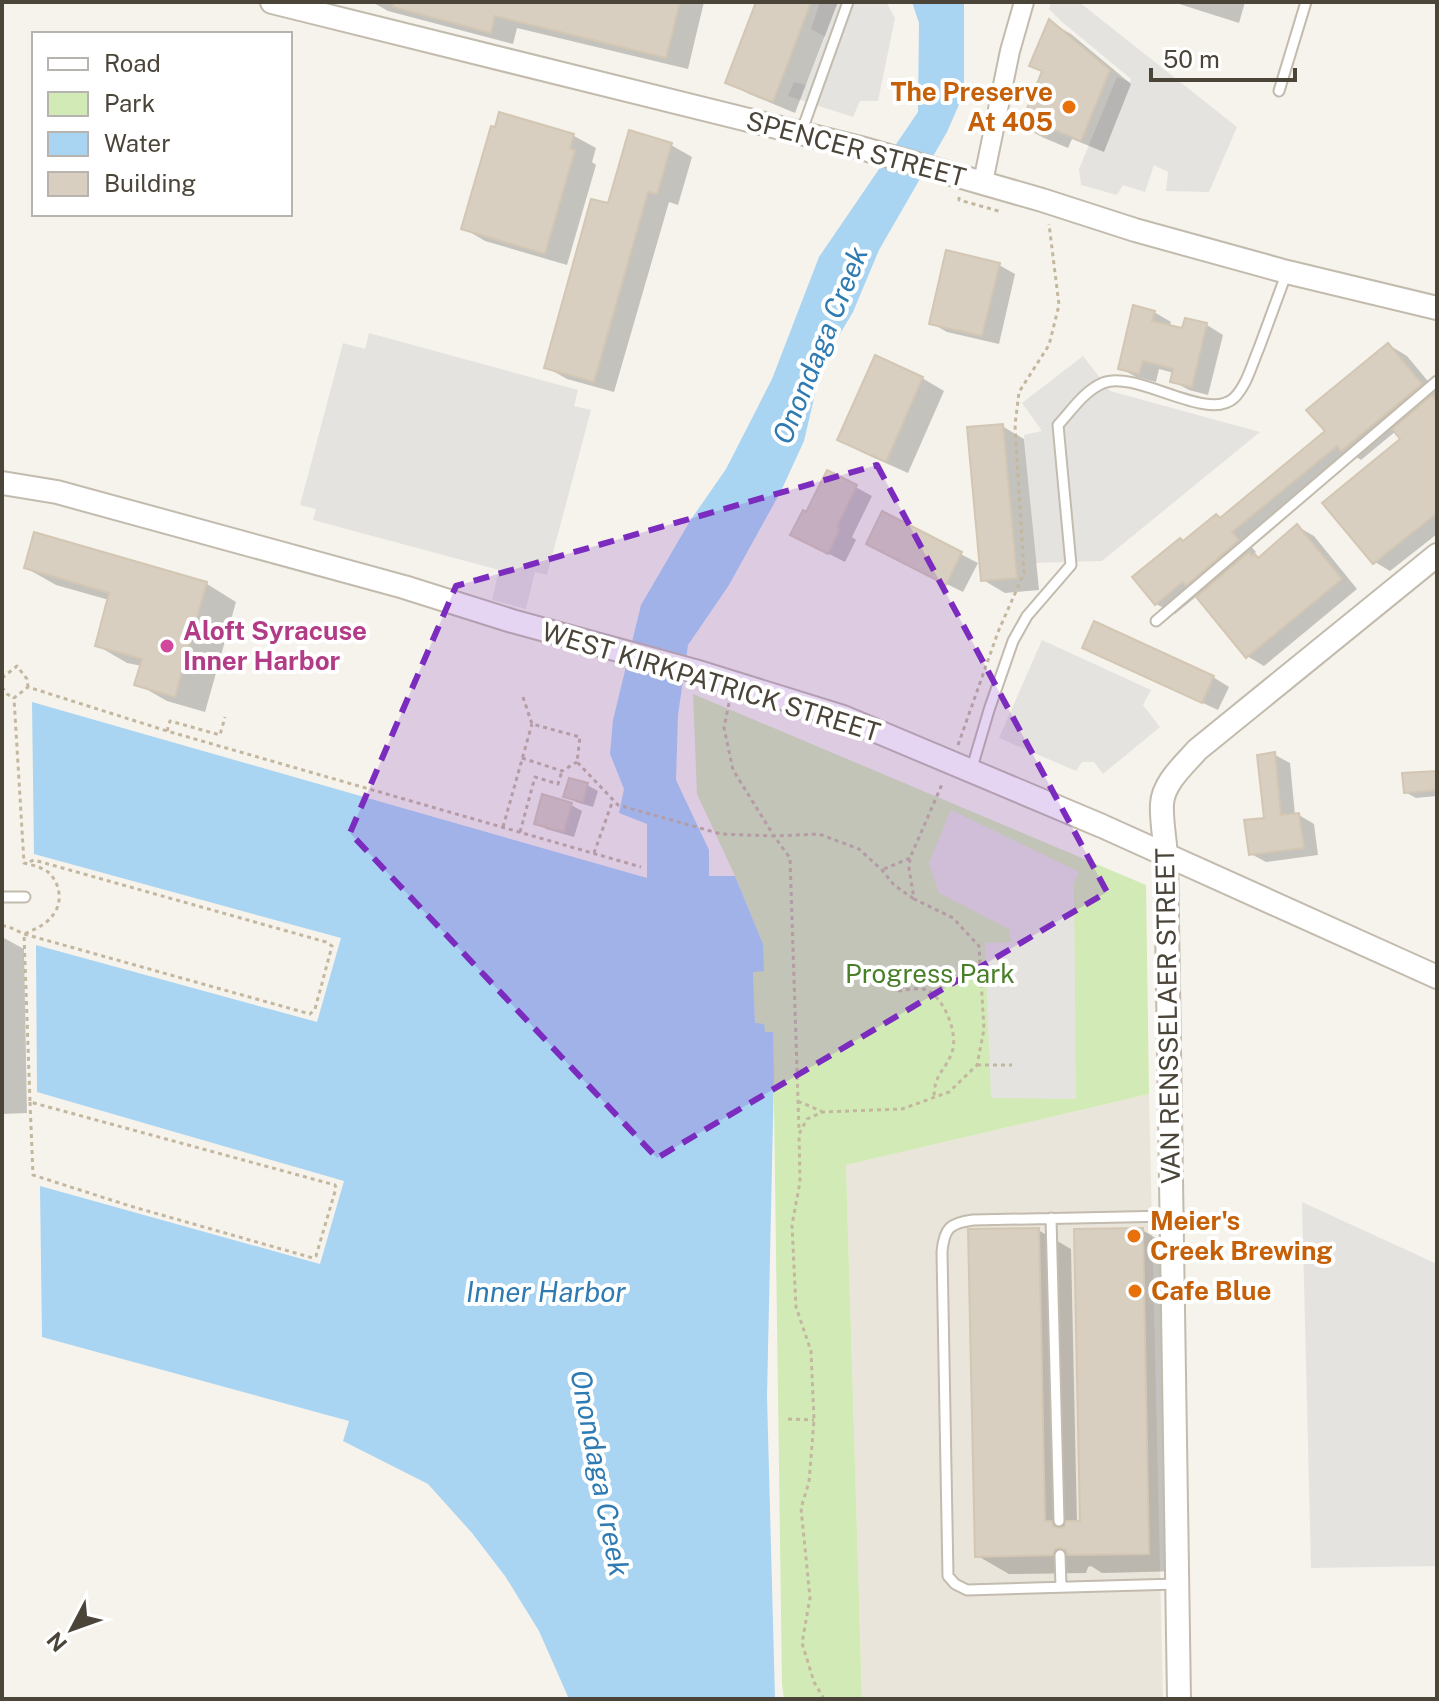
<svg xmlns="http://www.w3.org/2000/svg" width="1439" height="1701" font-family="'Public Sans',sans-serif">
<rect width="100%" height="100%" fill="#f6f3ec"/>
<path fill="#eae5da" d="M 1149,1094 L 1163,1699 L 862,1699 L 846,1165 Z"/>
<path fill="#d2eab5" d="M 693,694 L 1146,885 L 1149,1094 L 846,1165 L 862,1699 L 784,1699 L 782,1684 L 773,1033 L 764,1032 L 755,1024 L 753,972 L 763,944 L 735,876 L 697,794 Z"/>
<path fill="#e5e3e0" d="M 820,2 L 886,2 L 895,18 L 878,101 L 860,101 L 853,117 L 788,96 L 794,82 L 806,85 L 825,37 L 811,29 Z
M 1051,2 L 1079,2 L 1237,127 L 1209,192 L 1166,191 L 1168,172 L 1154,165 L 1145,192 L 1123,185 L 1117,195 L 1081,185 L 1079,169 L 1117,77 L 1130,82 L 1131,79 L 1061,21 L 1049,9 Z
M 369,333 L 578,390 L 574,406 L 591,410 L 547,575 L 535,572 L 526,609 L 492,600 L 499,570 L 313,520 L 316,509 L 300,505 L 343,343 L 365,349 Z
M 1083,356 L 1110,391 L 1260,432 L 1102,561 L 1036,563 L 1024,435 L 1042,431 L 1022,403 Z
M 1042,640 L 1151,690 L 1143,705 L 1160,727 L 1103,774 L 1094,762 L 1082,762 L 1076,771 L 999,738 Z
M 951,810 L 1079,872 L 1074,883 L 1076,1099 L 991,1098 L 985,943 L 1011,942 L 1009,929 L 939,893 L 929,863 Z
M 1302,1202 L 1437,1264 L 1437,1566 L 1311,1568 Z"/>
<path fill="#a9d4f2" d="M 912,2 L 964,2 L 964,93 L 947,132 L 879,250 L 853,312 L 822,364 L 804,441 L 781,491 L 729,585 L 688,645 L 678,715 L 676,780 L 709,850 L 709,876 L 735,876 L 763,944 L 764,971 L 753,972 L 755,1023 L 764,1024 L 765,1032 L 773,1032 L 774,1074 L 767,1396 L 775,1699 L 569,1699 L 539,1631 L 505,1576 L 472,1533 L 428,1484 L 343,1441 L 349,1421 L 42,1337 L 40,1186 L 320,1264 L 344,1181 L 37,1092 L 36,945 L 317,1022 L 341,938 L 34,854 L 32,702 L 647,878 L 647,824 L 619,813 L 624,789 L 610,754 L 613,720 L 641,605 L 690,521 L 726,469 L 772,379 L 819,257 L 918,112 L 919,23 Z"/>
<path fill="#0003" d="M 372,2 L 704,2 L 688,69 L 517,28 L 513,44 L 388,11 Z
M 758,2 L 838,2 L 795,113 L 749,94 L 727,82 Z
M 1173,2 L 1245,2 L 1239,23 Z
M 1050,22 L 1071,34 L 1131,84 L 1104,152 L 1072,139 L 1068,148 L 1044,138 L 1022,126 L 1044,72 L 1032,65 Z
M 501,114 L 574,136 L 596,148 L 592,162 L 596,165 L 567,265 L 485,241 L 463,228 Z
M 671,145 L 692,157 L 678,205 L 669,202 L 614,392 L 567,379 L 546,367 L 609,206 Z
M 999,265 L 1015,274 L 999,344 L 947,332 L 931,323 Z
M 1154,312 L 1171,322 L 1169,327 L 1184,331 L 1186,320 L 1207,325 L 1223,335 L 1208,395 L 1189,390 L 1172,381 L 1174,373 L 1159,369 L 1156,382 L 1136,377 L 1120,368 Z
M 1389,345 L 1407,356 L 1437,392 L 1437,534 L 1390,571 L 1375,562 L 1403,439 L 1396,431 L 1361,460 L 1355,456 L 1249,544 L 1256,552 L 1252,555 L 1259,559 L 1298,527 L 1314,536 L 1357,589 L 1264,666 L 1247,656 L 1197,596 L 1175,614 L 1156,604 L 1184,543 L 1221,519 L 1327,432 Z
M 922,378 L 944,391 L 908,473 L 861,452 L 840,439 Z
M 1002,426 L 1024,439 L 1039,590 L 1005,593 L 983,580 Z
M 828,472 L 872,496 L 852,537 L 856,540 L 845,562 L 809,544 L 807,514 Z
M 883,514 L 978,563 L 963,592 L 884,553 Z
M 36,535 L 207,584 L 236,602 L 205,712 L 167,701 L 137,684 L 142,666 L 127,663 L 98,646 L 109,600 L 56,585 L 26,568 Z
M 1101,656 L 1213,677 L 1229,687 L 1218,710 Z
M 1275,755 L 1290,763 L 1295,815 L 1299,815 L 1314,824 L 1318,855 L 1266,862 L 1251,854 L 1267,819 Z
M 1437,773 L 1437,796 L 1416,798 L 1405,792 Z
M 587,785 L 598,791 L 593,807 L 576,802 L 566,796 Z
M 571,805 L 582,811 L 574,837 L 546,829 L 536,823 Z
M 2,937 L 24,949 L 27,1113 L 2,1114 Z
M 1038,1230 L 1071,1249 L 1077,1523 L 1082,1523 L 1142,1230 L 1175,1249 L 1182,1571 L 1102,1573 L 1091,1566 L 1088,1567 L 1086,1573 L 1009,1574 L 976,1555 Z"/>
<path fill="#d8cfc1" stroke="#d3c7b4" stroke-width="2" d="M 394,2 L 680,2 L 666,58 L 495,16 L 491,33 L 393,7 Z
M 756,2 L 811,2 L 773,102 L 725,83 Z
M 1049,19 L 1110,70 L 1081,141 L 1050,128 L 1046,137 L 1020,126 L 1042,71 L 1029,66 Z
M 499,112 L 574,134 L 570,149 L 575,150 L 545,254 L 461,229 L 491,126 L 495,127 Z
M 629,130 L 672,143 L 657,194 L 648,192 L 594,382 L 544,368 L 591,199 L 608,203 Z
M 946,250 L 1000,263 L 982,336 L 929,324 Z
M 1133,305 L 1155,311 L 1152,321 L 1182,328 L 1185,318 L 1207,323 L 1192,387 L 1170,382 L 1173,369 L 1159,365 L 1143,361 L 1139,374 L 1118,369 Z
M 1388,343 L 1422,384 L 1341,451 L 1337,446 L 1232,532 L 1239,540 L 1186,586 L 1183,582 L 1155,605 L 1132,577 L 1180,538 L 1183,541 L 1216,514 L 1220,518 L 1325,431 L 1306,410 Z
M 875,355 L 923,377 L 886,462 L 837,440 Z
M 1432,395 L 1437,401 L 1437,513 L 1373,564 L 1322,503 L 1400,439 L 1392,429 Z
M 1003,424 L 1017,578 L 981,581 L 967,427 Z
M 827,470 L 857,485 L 837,527 L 840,529 L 828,554 L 790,535 L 803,510 L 806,512 Z
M 882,511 L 962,552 L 946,585 L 866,544 Z
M 1297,524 L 1342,579 L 1246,658 L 1196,597 L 1249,552 L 1252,556 L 1255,554 L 1258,558 Z
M 34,532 L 207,582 L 175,697 L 134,685 L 142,659 L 95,646 L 109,593 L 24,568 Z
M 1094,621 L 1214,676 L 1202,703 L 1082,648 Z
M 1275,752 L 1281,815 L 1299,813 L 1304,848 L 1249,855 L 1244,820 L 1264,818 L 1257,755 Z
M 1437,771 L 1437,790 L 1404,793 L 1402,773 Z
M 569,778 L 588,783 L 583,802 L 563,797 Z
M 542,794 L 572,803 L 564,832 L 534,824 Z
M 1039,1228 L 1045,1521 L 1052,1521 L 1053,1526 L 1058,1528 L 1064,1527 L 1066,1521 L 1080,1521 L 1074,1229 L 1143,1228 L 1149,1554 L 1068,1555 L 1066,1550 L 1061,1548 L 1055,1549 L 1053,1555 L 975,1557 L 968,1229 Z"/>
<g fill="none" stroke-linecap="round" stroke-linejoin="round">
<g stroke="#c2bbae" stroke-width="13">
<path id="service" d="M 1279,91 L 1306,2
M 801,133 L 848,2
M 1156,621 L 1437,381
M 971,771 L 989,710 L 1013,641 L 1027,616 L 1071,565 L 1058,425 C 1072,410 1084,391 1103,383 C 1136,369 1207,423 1234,398 C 1247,385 1252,364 1259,348 C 1268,323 1278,297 1287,272
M 2,897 L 25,897
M 1171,1216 L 973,1220 C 950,1223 944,1228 942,1252 L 948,1576 L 955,1584 L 967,1590 L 1177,1584
M 1051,1218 L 1059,1521
M 1060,1555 L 1061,1587"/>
</g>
<g stroke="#c2bbae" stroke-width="22">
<path id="minor" d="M 983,182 L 1010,51 L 1024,2"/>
</g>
<g stroke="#c2bbae" stroke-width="26">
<path id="tertiary" d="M 272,2 L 861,148 L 1042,200 L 1135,230 L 1287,272 L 1437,308
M 2,483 L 57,492 L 404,587 L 512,621 L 695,671 L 843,717 L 1102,826 L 1437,977
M 1179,1699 L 1166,856 C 1165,839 1161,820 1162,804 C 1163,783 1184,765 1197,750 L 1437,555"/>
</g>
<path stroke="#c4b79f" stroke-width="3" stroke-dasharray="4 4" stroke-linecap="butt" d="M 959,197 L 959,200 L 1002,212
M 2,678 L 17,666 L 27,679 L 28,687
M 2,687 L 7,694 L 14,698
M 523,697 L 532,724 L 580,737 L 577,762 L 618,805 L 721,834 L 774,836 L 790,858 L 799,1130
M 729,703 L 724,728 L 733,770 L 774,836 L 819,834 L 859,849 L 882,870 L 894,885 L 914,899
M 167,731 L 170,721 L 220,735 L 225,717
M 958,745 L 998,632 L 1024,573 L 1015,425 L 1019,392 L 1049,345 L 1059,305 L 1049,224
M 522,758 L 562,771 L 577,762
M 503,827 L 532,724
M 520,832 L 535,777 L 558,784 L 562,771
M 594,853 L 613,800
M 884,869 L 910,858
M 2,926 L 7,926 L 24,934 L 310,1014 L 315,1009 L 332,946 L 326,942 L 34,860 L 26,863
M 898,991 C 905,990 915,988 923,989 C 943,993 959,1034 952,1052 C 945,1072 934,1073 934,1098
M 977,1065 L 1012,1065
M 798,1101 L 823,1112
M 30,1102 L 33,1175 L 130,1206 L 313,1258 L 316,1256 L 336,1188 L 335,1185 L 30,1102 L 24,934 C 36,929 48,924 55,912 C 63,900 59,881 48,872 C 41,867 32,865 24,863 L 14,698 L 28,687 L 167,731 L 641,867
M 788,1419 L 814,1420
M 824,1699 L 814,1682 L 802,1643 L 810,1598 L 801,1508 L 809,1482 L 814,1420 L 811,1351 L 796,1307 L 792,1225 L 800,1182 L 799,1134 L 807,1119 L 823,1112 L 902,1109 L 949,1092 L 977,1065 L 984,1029 L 979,946 L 953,918 L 914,899 L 909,868 L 910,858 L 943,782"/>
<use href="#service" stroke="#fff" stroke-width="9"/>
<use href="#minor" stroke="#fff" stroke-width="18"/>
<use href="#tertiary" stroke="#fff" stroke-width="22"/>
</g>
<path fill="#7b2cbf" fill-opacity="0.2" stroke="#7b2cbf" stroke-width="6" stroke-dasharray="16 10" stroke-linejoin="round" d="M 877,465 L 1107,892 L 657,1158 L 350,833 L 456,586 Z"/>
<g fill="#e8710a" stroke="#fff" stroke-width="3">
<circle cx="1069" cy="107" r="8"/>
<circle cx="1134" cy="1236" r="8"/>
<circle cx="1135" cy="1291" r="8"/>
</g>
<circle fill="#d1479c" stroke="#fff" stroke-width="3" cx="167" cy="646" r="8"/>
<g text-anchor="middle" stroke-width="8" stroke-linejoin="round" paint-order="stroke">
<g font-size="26" font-weight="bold" fill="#c56008" stroke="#fff" text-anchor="start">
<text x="1053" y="101" text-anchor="end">The Preserve<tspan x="1053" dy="30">At 405</tspan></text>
<text x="1150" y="1230">Meier's<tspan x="1150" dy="30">Creek Brewing</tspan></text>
<text x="1151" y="1300">Cafe Blue</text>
</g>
<g font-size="26" fill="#4b4439" stroke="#fff">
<text transform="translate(856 149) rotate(15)" y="9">SPENCER STREET</text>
<text transform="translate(711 682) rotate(17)" y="9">WEST KIRKPATRICK STREET</text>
<text transform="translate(1168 1016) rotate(-91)" y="9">VAN RENSSELAER STREET</text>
</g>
<g font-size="26" font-weight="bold" fill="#b23c85" stroke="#fff" text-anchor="start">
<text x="183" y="640">Aloft Syracuse<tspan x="183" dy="30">Inner Harbor</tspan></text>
</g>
<g font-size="26" fill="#4a7f2a" stroke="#fff">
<text x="930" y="983">Progress Park</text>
</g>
<g font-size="28" font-style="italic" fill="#2e7ab2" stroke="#fff">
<text transform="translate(820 345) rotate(-68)" y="10">Onondaga Creek</text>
<text x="546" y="1302">Inner Harbor</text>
<text transform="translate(600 1473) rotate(79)" y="10">Onondaga Creek</text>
</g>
</g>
<rect width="1439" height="1701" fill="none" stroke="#4b4439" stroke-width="8"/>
<rect x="32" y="32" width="260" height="184" fill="#ffffff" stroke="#b7b4b0" stroke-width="2"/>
<rect x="48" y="58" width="40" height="12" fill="#ffffff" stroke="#b7b4b0" stroke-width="2"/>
<text x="104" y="72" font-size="24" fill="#4b4439">Road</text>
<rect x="48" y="92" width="40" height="24" fill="#d2eab5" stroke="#b7b4b0" stroke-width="2"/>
<text x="104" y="112" font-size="24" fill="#4b4439">Park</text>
<rect x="48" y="132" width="40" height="24" fill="#a9d4f2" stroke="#b7b4b0" stroke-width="2"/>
<text x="104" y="152" font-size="24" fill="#4b4439">Water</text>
<rect x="48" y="172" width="40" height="24" fill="#d8cfc1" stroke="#b7b4b0" stroke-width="2"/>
<text x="104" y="192" font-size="24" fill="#4b4439">Building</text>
<g transform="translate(72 1629) rotate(229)" stroke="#ffffff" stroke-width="6" paint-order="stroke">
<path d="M0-6L14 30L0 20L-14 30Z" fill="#4b4439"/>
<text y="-12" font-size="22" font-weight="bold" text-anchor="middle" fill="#4b4439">N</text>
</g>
<path d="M1151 68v12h144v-12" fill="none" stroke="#4b4439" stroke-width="4"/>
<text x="1163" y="68" font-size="24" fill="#4b4439" stroke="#ffffff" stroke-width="6" paint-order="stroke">50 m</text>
</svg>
